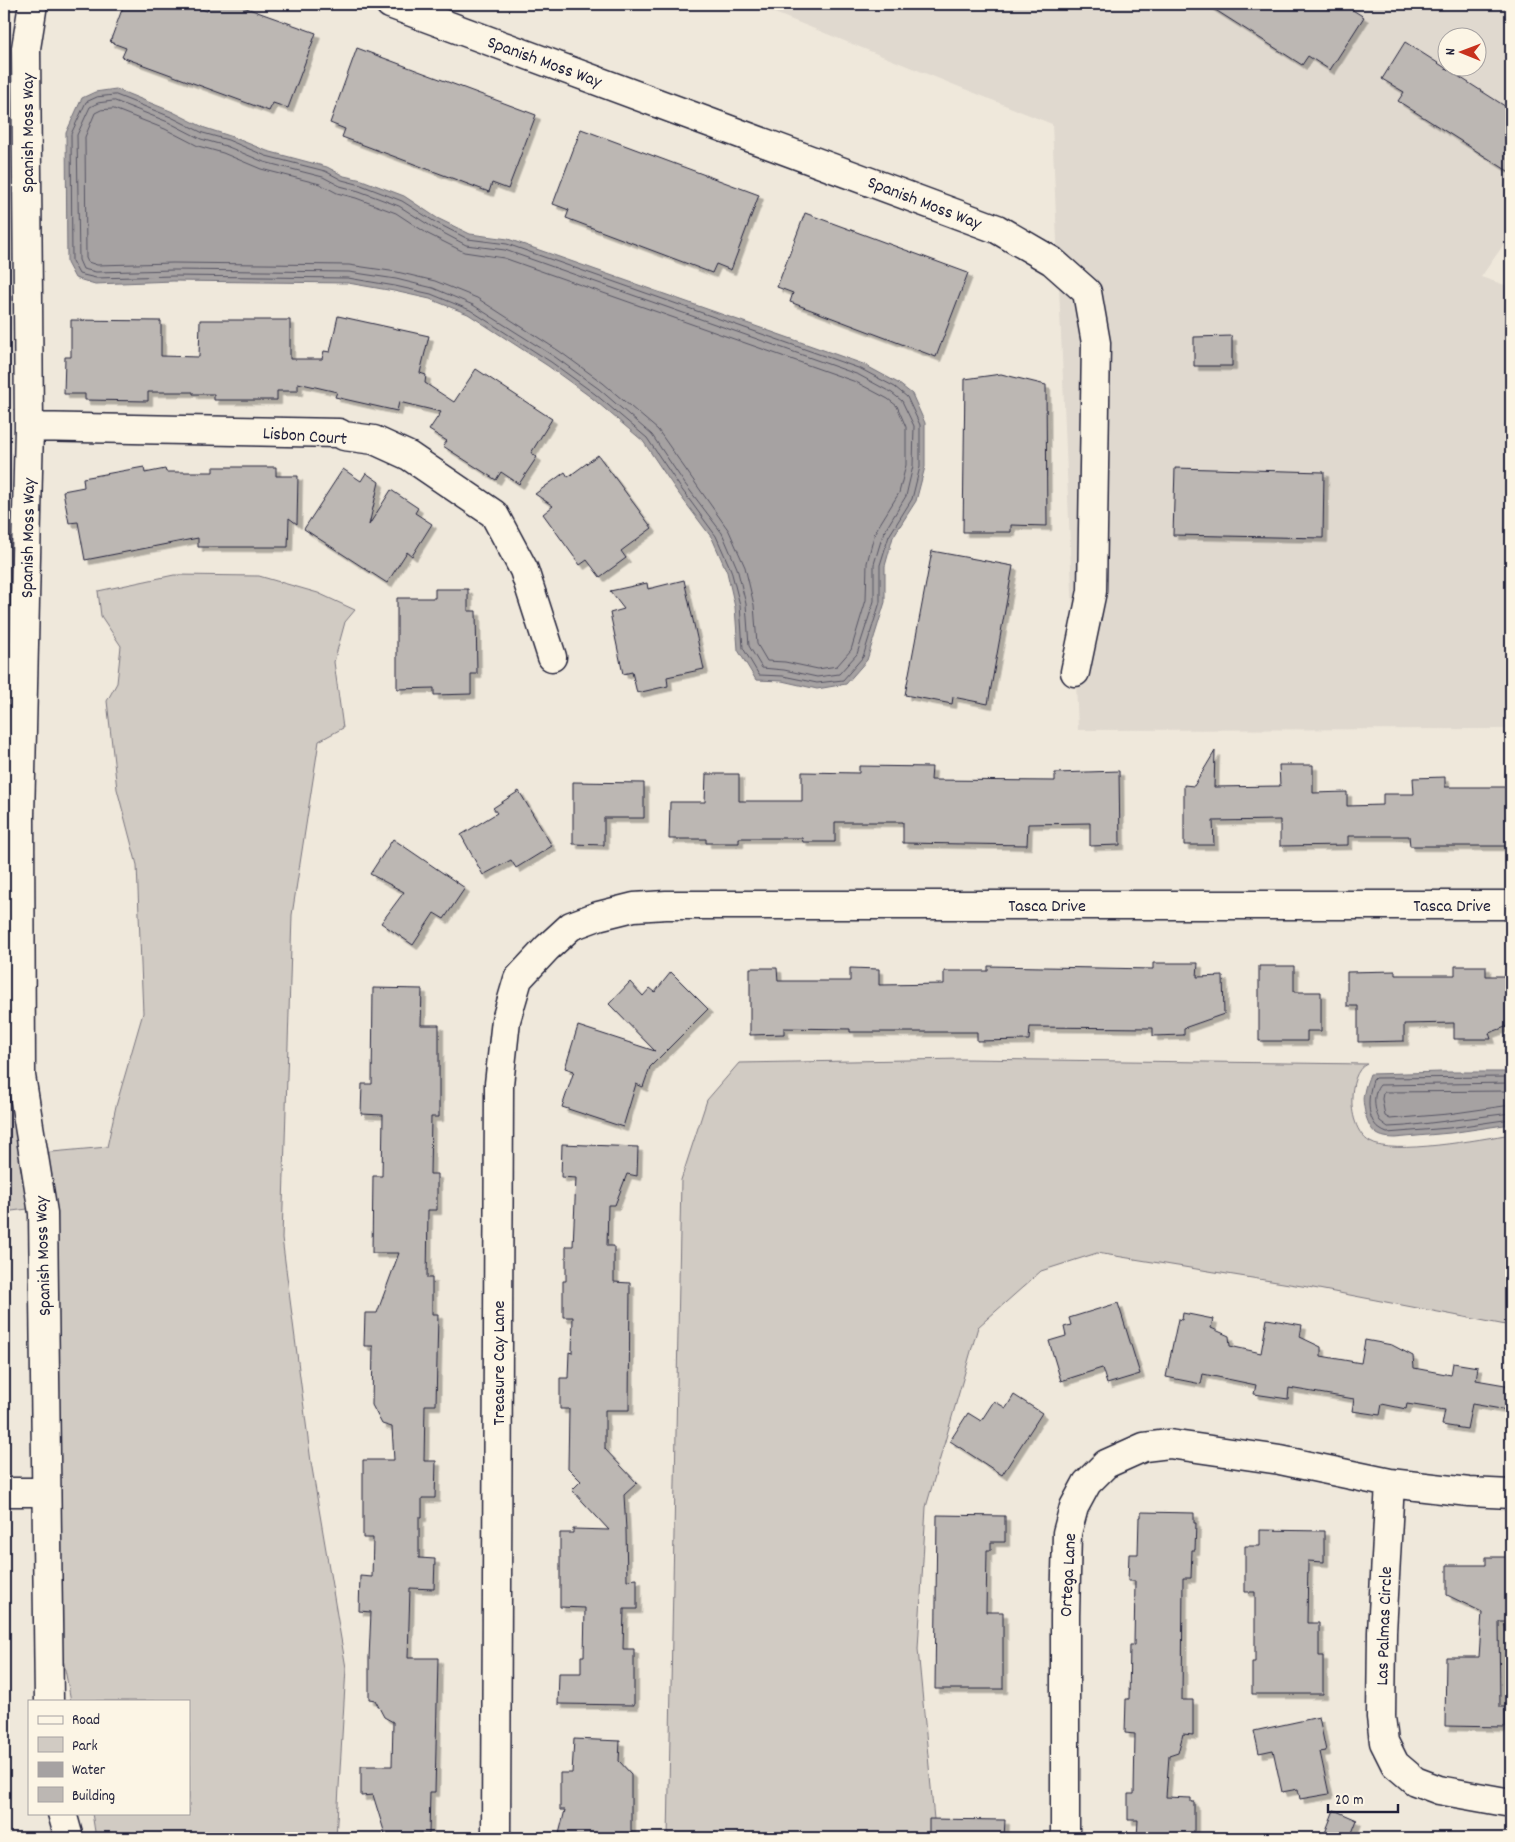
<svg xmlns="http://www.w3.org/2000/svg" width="1515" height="1842" font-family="Dekko,sans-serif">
<defs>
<filter id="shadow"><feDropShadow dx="4.5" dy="4.5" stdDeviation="0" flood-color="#0004"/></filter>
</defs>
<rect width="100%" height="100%" fill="#efe8db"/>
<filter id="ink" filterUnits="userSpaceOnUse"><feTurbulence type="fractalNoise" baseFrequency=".02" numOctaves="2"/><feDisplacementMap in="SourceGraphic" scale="10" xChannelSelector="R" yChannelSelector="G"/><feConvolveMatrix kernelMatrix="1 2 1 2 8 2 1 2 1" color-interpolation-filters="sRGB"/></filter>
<g filter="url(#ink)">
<path fill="#e0d9cf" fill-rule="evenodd" d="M 752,4 L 1511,4 L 1511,234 L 1481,277 L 1511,287 L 1511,729 L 1078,730 L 1052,124 ZM 1448,38 L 1478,38 L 1478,68 L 1448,68 Z"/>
<path fill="#d1cbc3" stroke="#7a767f" d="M 174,575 L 259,576 L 318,593 L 355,610 L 345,622 L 334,662 L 343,728 L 319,741 L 292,915 L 282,1238 L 311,1462 L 346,1668 L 336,1838 L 96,1838 L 92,1813 L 189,1813 L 189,1701 L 71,1701 L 60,1643 L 51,1206 L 4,1212 L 4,1029 L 17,1030 L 30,1154 L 107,1147 L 116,1106 L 143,1013 L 137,865 L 117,789 L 107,701 L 117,683 L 121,646 L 101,616 L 98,591 Z
M 963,1059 L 1367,1064 C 1356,1068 1352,1087 1352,1097 C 1351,1112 1356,1134 1370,1142 C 1392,1156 1482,1139 1511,1134 L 1511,1326 L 1308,1287 L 1097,1253 L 1041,1271 L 978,1327 L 926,1507 L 918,1649 L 935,1830 L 934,1838 L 668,1838 L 681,1180 L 707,1100 L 739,1063 Z"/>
<path fill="#a6a2a2" stroke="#716f79" d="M 116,89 L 173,112 L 205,128 L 230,136 L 267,151 L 327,167 L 344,176 L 362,180 L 404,196 L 437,218 L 470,234 L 508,239 L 863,364 L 898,383 L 912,394 L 925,423 L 925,467 L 916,501 L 893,537 L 885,566 L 885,602 L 867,660 L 846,684 L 817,689 L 782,681 L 756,680 L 738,650 L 735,607 L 727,572 L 712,538 L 676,490 L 643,441 L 592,398 L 548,366 L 468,314 L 430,299 L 394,291 L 348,283 L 173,281 L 95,284 L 75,278 L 67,263 L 66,133 L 82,98 L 95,92 Z
M 1442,1072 L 1511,1072 L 1511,1124 L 1450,1133 L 1395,1138 C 1375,1138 1370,1130 1365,1113 C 1364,1106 1362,1099 1364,1093 C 1365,1086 1368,1080 1370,1074 Z"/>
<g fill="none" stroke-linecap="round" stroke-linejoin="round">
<path stroke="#575564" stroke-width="1" d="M 116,95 L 171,117 L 203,133 L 228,140 L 266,156 L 325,171 L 342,180 L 361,185 L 402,201 L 435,222 L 468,239 L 507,244 L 861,369 L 895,387 L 907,397 L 920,425 L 920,467 L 912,499 L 889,536 L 880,565 L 880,602 L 863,657 L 843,680 L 817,683 L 783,676 L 759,675 L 743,648 L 740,605 L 731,570 L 716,536 L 680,487 L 647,438 L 595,394 L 551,362 L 470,310 L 431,294 L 395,286 L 348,278 L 173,276 L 96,278 L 79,274 L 72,261 L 71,134 L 86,102 L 97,97 Z
M 115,101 L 168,122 L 201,139 L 226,146 L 264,162 L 323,177 L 340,186 L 359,191 L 399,206 L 432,227 L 466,245 L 505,250 L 859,375 L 892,393 L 902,401 L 914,426 L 913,466 L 906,496 L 883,534 L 874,564 L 874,601 L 857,654 L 839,674 L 817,677 L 784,670 L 762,668 L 749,646 L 746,604 L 737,568 L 722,533 L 685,484 L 652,435 L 599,389 L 555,357 L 473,305 L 433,288 L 396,279 L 349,272 L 173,270 L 96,272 L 83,269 L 79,260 L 77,135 L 90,107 L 98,103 Z
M 114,109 L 165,129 L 198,146 L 223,153 L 261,169 L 320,184 L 337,193 L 356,198 L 396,213 L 428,234 L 464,252 L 504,258 L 856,382 L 888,399 L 897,406 L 906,427 L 906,465 L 899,493 L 875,532 L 867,563 L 866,600 L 851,650 L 837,666 L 818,669 L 785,662 L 767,661 L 757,644 L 754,605 L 745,567 L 729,531 L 658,430 L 603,383 L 559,351 L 477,298 L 435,281 L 397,272 L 349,265 L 173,263 L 97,265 L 88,262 L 86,258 L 85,137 L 95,113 L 101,110 Z
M 1511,1077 L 1375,1078 L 1373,1080 C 1367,1099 1365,1125 1387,1133 L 1449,1128 L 1511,1119
M 1511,1083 L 1380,1085 C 1372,1094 1374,1110 1380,1121 L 1388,1127 L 1406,1126 L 1511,1113
M 1511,1091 L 1385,1092 L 1383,1093 L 1382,1099 L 1385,1116 L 1390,1119 L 1448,1114 L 1511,1105"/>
</g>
<path fill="#bcb7b3" stroke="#22223b" filter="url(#shadow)" d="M 124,4 L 187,4 L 207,11 L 210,4 L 235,4 L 316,33 L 288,108 L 273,103 L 269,111 L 122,57 L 126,48 L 110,42 Z
M 1206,4 L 1343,4 L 1364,17 L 1330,70 L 1308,56 L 1302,65 Z
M 1405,42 L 1511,110 L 1511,173 L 1398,101 L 1404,92 L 1382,79 Z
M 357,48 L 536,115 L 508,189 L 492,183 L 489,192 L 342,137 L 345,129 L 330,123 Z
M 581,129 L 759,195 L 731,270 L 716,264 L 712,273 L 566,218 L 569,210 L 553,204 Z
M 805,213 L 968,273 L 936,357 L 790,302 L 793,293 L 777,287 Z
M 338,316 L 429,336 L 420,373 L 426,375 L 425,383 L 454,402 L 476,369 L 552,419 L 531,453 L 537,457 L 519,484 L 501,472 L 496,480 L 443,446 L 447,441 L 429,430 L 441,412 L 399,402 L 397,411 L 335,397 L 337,392 L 298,383 L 298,391 L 277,391 L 277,400 L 214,400 L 214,394 L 193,394 L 193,392 L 148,392 L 148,401 L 85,400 L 85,394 L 64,394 L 65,357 L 71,357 L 71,320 L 161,321 L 161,356 L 199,357 L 200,320 L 290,320 L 290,359 L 322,359 L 324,351 L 330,352 Z
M 1232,336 L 1232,366 L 1194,366 L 1194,337 Z
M 1001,374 L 1046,385 L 1047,526 L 1011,525 L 1011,532 L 963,532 L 965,379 Z
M 598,455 L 652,528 L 621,551 L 626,558 L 600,577 L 587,560 L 580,565 L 543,514 L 553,506 L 535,494 L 565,472 L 568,477 Z
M 144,467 L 145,473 L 165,469 L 166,472 L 213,472 L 213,467 L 276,467 L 276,476 L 298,476 L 297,524 L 289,518 L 288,547 L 198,547 L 198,538 L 85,560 L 78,522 L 69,523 L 63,491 L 84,487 L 83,478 Z
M 1175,468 L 1324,472 L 1323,538 L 1173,535 Z
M 343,469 L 361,481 L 366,473 L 379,482 L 369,525 L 391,490 L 418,508 L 415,513 L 432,524 L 412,556 L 407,552 L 387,583 L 304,529 Z
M 932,551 L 1013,566 L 988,704 L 953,697 L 952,704 L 905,695 Z
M 684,580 L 704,669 L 667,677 L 668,686 L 637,693 L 632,672 L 623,674 L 610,613 L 624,609 L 610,591 L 647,583 L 648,589 Z
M 435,589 L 468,589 L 468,611 L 476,611 L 477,674 L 471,674 L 471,694 L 434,695 L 434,688 L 397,689 L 397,598 L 435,598 Z
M 1215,751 L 1214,787 L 1280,786 L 1279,765 L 1313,765 L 1313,793 L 1347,792 L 1347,806 L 1383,805 L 1383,794 L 1414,794 L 1413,778 L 1445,777 L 1445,787 L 1511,787 L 1511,846 L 1410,846 L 1409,836 L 1348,836 L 1348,845 L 1280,846 L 1280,820 L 1213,821 L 1214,845 L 1184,845 L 1184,785 L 1194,786 Z
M 859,766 L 932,767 L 931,780 L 1055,781 L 1055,773 L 1119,771 L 1120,845 L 1090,846 L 1090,823 L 1028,824 L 1027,845 L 903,843 L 903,822 L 835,822 L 835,842 L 803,842 L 802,838 L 739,838 L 739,843 L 706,843 L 706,839 L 669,839 L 670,802 L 705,802 L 706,774 L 739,774 L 739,801 L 802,801 L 802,772 L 859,773 Z
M 573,782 L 644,783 L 644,818 L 604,818 L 604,845 L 573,844 Z
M 519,791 L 552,846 L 516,868 L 511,860 L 483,875 L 461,835 L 497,813 L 493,808 Z
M 393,839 L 465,888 L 444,919 L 434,913 L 413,945 L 381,923 L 404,892 L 370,874 Z
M 1153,963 L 1198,963 L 1197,977 L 1223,976 L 1224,1014 L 1184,1028 L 1184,1035 L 1153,1036 L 1153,1028 L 1030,1027 L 1029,1040 L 977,1041 L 977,1032 L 850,1032 L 850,1029 L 784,1028 L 784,1034 L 750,1035 L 750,968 L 777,968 L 778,981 L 850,981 L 850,968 L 879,969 L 879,985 L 944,984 L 944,971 L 988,971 L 988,966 L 1153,969 Z
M 1259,966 L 1294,966 L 1294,992 L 1321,992 L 1321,1031 L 1307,1031 L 1307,1041 L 1259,1041 Z
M 1455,966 L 1486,966 L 1486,976 L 1511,976 L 1511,1025 L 1489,1033 L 1491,1039 L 1454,1039 L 1454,1023 L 1404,1024 L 1404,1041 L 1358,1042 L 1358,1006 L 1347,1006 L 1347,972 L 1395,971 L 1395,975 L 1455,975 Z
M 671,972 L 708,1009 L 650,1067 L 643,1087 L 636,1084 L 623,1127 L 562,1107 L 574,1071 L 565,1068 L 578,1026 L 655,1051 L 609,1004 L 630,982 L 643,996 L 650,988 L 655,992 Z
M 373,988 L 422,989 L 421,1025 L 439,1025 L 439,1117 L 431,1117 L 430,1174 L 437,1174 L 437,1210 L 428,1210 L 427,1278 L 432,1278 L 432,1314 L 438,1314 L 436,1405 L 425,1405 L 424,1461 L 436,1461 L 435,1498 L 422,1498 L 422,1517 L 419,1517 L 419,1558 L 435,1559 L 434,1589 L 410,1588 L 408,1658 L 438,1658 L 435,1792 L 430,1792 L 429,1834 L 385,1834 L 373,1795 L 361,1796 L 361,1766 L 392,1766 L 393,1722 L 384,1717 L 375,1700 L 369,1699 L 369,1658 L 371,1612 L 359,1611 L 360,1576 L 372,1577 L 373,1538 L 363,1538 L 363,1460 L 394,1460 L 392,1427 L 382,1424 L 372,1405 L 373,1346 L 364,1346 L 365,1313 L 377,1313 L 399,1253 L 372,1253 L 373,1176 L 382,1176 L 383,1115 L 361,1114 L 362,1084 L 372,1084 Z
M 562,1144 L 638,1147 L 637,1176 L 627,1174 L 615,1205 L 608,1205 L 607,1246 L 614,1246 L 614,1282 L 630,1283 L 629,1410 L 605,1410 L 605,1449 L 637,1483 L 624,1495 L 626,1530 L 627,1580 L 637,1579 L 637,1609 L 624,1609 L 623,1649 L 634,1649 L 634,1705 L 558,1704 L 559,1673 L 581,1673 L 581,1656 L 584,1656 L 585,1608 L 560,1607 L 560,1533 L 573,1533 L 573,1529 L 609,1530 L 572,1490 L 581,1481 L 568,1468 L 569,1409 L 560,1409 L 560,1378 L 568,1378 L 569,1352 L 572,1353 L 573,1317 L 563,1317 L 563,1281 L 566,1281 L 566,1246 L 573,1246 L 576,1178 L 561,1177 Z
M 1118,1303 L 1140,1374 L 1107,1384 L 1102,1368 L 1061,1381 L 1049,1341 L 1066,1336 L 1064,1327 L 1071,1325 L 1069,1318 Z
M 1183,1313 L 1213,1319 L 1211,1328 L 1229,1336 L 1230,1346 L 1261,1353 L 1267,1319 L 1302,1325 L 1300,1337 L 1321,1347 L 1321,1356 L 1361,1363 L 1365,1340 L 1392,1345 L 1413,1356 L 1414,1368 L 1451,1375 L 1453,1363 L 1478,1367 L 1476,1380 L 1511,1386 L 1507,1410 L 1472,1404 L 1467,1429 L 1442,1425 L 1445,1410 L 1407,1404 L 1406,1409 L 1382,1404 L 1380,1415 L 1352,1411 L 1354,1399 L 1289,1388 L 1288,1399 L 1254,1394 L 1256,1385 L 1203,1374 L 1201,1384 L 1166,1377 L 1178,1319 L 1182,1320 Z
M 1014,1395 L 1042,1413 L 1002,1475 L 950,1441 L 968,1413 L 981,1421 L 994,1401 L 1006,1408 Z
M 1141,1512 L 1194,1513 L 1194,1523 L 1196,1523 L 1195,1550 L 1192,1550 L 1191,1578 L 1183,1578 L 1182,1700 L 1193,1700 L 1193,1735 L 1183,1734 L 1178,1753 L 1169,1756 L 1166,1797 L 1191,1798 L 1191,1802 L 1194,1802 L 1194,1838 L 1137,1838 L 1138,1820 L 1128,1820 L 1128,1794 L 1134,1794 L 1135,1734 L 1125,1733 L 1126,1699 L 1129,1699 L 1130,1645 L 1134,1645 L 1135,1581 L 1128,1581 L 1129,1554 L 1138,1554 L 1139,1517 L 1141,1517 Z
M 937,1515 L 1005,1516 L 1005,1542 L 991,1542 L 991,1550 L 987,1550 L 986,1612 L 1003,1612 L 1003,1689 L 935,1689 Z
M 1260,1530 L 1324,1531 L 1324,1562 L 1308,1561 L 1307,1623 L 1319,1623 L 1319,1656 L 1323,1656 L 1323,1694 L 1252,1694 L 1252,1662 L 1255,1662 L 1255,1592 L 1245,1592 L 1245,1546 L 1260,1546 Z
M 1486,1557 L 1511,1557 L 1511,1622 L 1499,1622 L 1500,1707 L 1505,1707 L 1505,1727 L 1445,1726 L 1446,1657 L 1479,1657 L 1482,1612 L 1447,1595 L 1447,1565 L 1486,1565 Z
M 1319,1717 L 1326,1751 L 1320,1752 L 1329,1794 L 1300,1799 L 1298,1789 L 1282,1792 L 1273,1750 L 1259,1753 L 1254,1731 Z
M 574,1739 L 620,1741 L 619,1761 L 631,1774 L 631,1838 L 558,1838 L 565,1810 L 560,1810 L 560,1773 L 572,1773 Z
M 1334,1810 L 1357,1820 L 1350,1838 L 1323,1838 Z
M 929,1819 L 1005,1820 L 1004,1838 L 929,1838 Z"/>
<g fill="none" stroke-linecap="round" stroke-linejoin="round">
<g stroke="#22223b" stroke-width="31">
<path id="minor" d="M 33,4 L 26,48 L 29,427 L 20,817 L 21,1076 L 43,1213 L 49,1701
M 390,4 L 997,229 L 1052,261 L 1087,292 L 1096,343 L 1092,591 L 1075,672
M 29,427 L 339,433 L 344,436 L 374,440 L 409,456 L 494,514 L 524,570 L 552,657
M 4,1492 L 46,1492
M 1511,1494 L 1469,1492 L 1390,1483 L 1382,1632 L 1381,1717 L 1384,1742 L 1395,1764 L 1415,1781 L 1439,1790 L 1511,1803
M 62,1813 L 69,1838
M 496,1838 L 499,1084 L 506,1020 L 518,979 L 547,948 L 571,926 L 598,916 L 634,907 L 666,905 L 1511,905
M 1065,1838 L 1065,1615 L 1067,1533 L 1074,1507 L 1087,1483 L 1106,1464 L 1144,1447 L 1169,1444 L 1280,1460 L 1390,1483"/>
</g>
<use href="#minor" stroke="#fcf5e5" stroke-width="28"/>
</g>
</g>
<g text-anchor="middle" stroke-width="4.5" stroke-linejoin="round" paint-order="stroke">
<g font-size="18" fill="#22223b" stroke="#fcf5e5">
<text transform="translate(545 61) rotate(20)" y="6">Spanish Moss Way</text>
<text transform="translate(27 133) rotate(-90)" y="6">Spanish Moss Way</text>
<text transform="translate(925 202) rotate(21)" y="6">Spanish Moss Way</text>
<text transform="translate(305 435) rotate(4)" y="6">Lisbon Court</text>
<text transform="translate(27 538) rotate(-89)" y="6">Spanish Moss Way</text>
<text x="1047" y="911">Tasca Drive</text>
<text x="1452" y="911">Tasca Drive</text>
<text transform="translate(42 1256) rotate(-92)" y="6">Spanish Moss Way</text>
<text transform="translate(498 1363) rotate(-90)" y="6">Treasure Cay Lane</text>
<text transform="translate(1067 1575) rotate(-87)" y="6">Ortega Lane</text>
<text transform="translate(1383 1626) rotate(-88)" y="6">Las Palmas Circle</text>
</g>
</g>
<rect width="1515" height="1842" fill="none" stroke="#fcf5e5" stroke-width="20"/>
<rect x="10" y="10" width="1495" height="1822" fill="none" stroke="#22223b" stroke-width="2" filter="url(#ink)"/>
<rect x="28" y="1700" width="162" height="115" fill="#fcf5e5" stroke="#a5a1a1"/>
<rect x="38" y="1716" width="25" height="8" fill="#fcf5e5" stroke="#a5a1a1"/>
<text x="72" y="1724" font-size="15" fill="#22223b">Road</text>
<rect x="38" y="1737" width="25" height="15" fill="#d1cbc3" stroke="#a5a1a1"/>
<text x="72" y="1750" font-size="15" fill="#22223b">Park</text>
<rect x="38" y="1762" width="25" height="15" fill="#a6a2a2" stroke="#a5a1a1"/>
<text x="72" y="1774" font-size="15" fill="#22223b">Water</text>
<rect x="38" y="1787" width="25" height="15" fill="#bcb7b3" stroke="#a5a1a1"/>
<text x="72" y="1800" font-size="15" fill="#22223b">Building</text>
<g transform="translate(1462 52) rotate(271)"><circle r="24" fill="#fcf5e5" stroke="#a5a1a1"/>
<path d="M0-4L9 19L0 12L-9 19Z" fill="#c8321e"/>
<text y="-8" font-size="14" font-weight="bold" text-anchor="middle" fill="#22223b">N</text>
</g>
<path d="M1328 1804v8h70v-8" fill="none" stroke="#22223b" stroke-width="2.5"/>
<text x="1335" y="1804" font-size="15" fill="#22223b" stroke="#fcf5e5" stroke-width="4" paint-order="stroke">20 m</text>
</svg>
